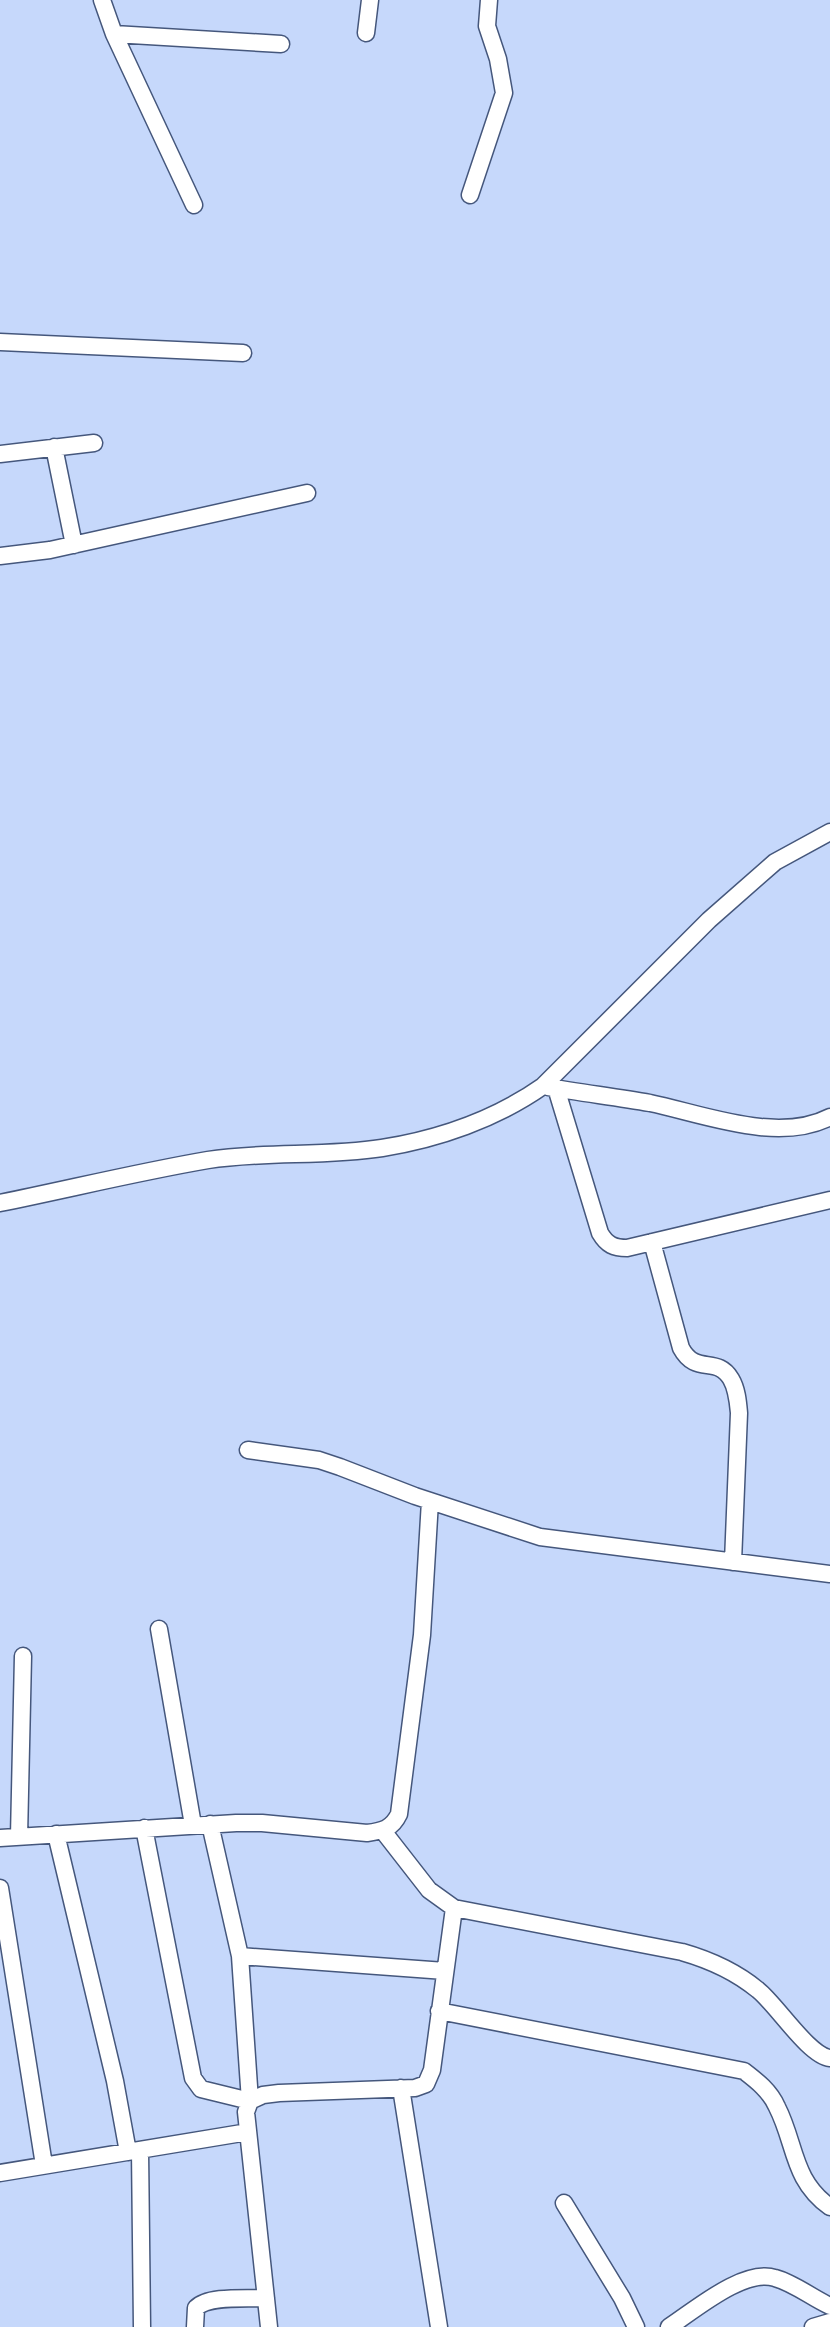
<svg xmlns="http://www.w3.org/2000/svg" width="830" height="2327" font-family="Montserrat,sans-serif">
<rect width="100%" height="100%" fill="#c6d8fb"/>
<g fill="none" stroke-linecap="round" stroke-linejoin="round">
<g stroke="#45577c" stroke-width="19">
<path id="minor" d="M 102,0 L 114,34 L 194,205
M 366,33 L 370,0
M 114,34 L 281,44
M 470,195 L 504,93 L 498,59 L 487,26 L 489,0
M 0,342 L 243,353
M 54,447 L 74,545
M 0,454 L 94,443
M 0,556 L 50,550 L 307,493
M 548,1087 C 582,1093 616,1097 650,1103 C 703,1114 778,1144 830,1117
M 556,1088 L 600,1233 C 607,1245 614,1248 627,1248 L 830,1200
M 0,1203 C 69,1189 138,1172 208,1160 C 265,1151 325,1157 382,1148 C 438,1139 496,1119 543,1086 L 709,920 L 775,862 L 830,832
M 652,1242 L 681,1348 C 696,1376 717,1355 731,1379 C 737,1389 738,1402 739,1413 L 733,1562
M 248,1450 L 319,1460 L 340,1467 L 415,1496 L 540,1537 L 830,1574
M 159,1629 L 193,1825
M 144,1828 L 193,2078 L 201,2089 L 250,2101 L 240,1956 L 210,1824
M 383,1831 L 429,1890 L 454,1908 L 682,1952 C 710,1960 735,1971 758,1990 C 776,2004 809,2056 830,2058
M 56,1834 L 115,2081 L 128,2152
M 19,1837 L 23,1656
M 0,1838 L 236,1823 L 262,1823 L 367,1833 C 382,1831 392,1829 399,1814 L 422,1635 L 430,1501
M 0,1888 L 44,2165
M 240,1956 L 445,1971
M 439,2011 L 744,2071 C 757,2081 770,2091 777,2107 C 796,2144 792,2180 830,2207
M 401,2088 L 439,2327
M 140,2150 L 142,2327
M 0,2173 L 248,2132
M 564,2203 L 622,2298 L 636,2327
M 195,2327 L 196,2308 C 208,2295 248,2299 266,2298
M 269,2327 L 246,2112 L 250,2101 L 263,2095 L 279,2093 L 415,2088 L 426,2084 L 432,2070 L 454,1908
M 669,2327 C 695,2310 744,2268 775,2278 C 794,2283 812,2298 830,2306
M 813,2327 L 830,2322"/>
</g>
<use href="#minor" stroke="#fff" stroke-width="16"/>
</g>
</svg>
